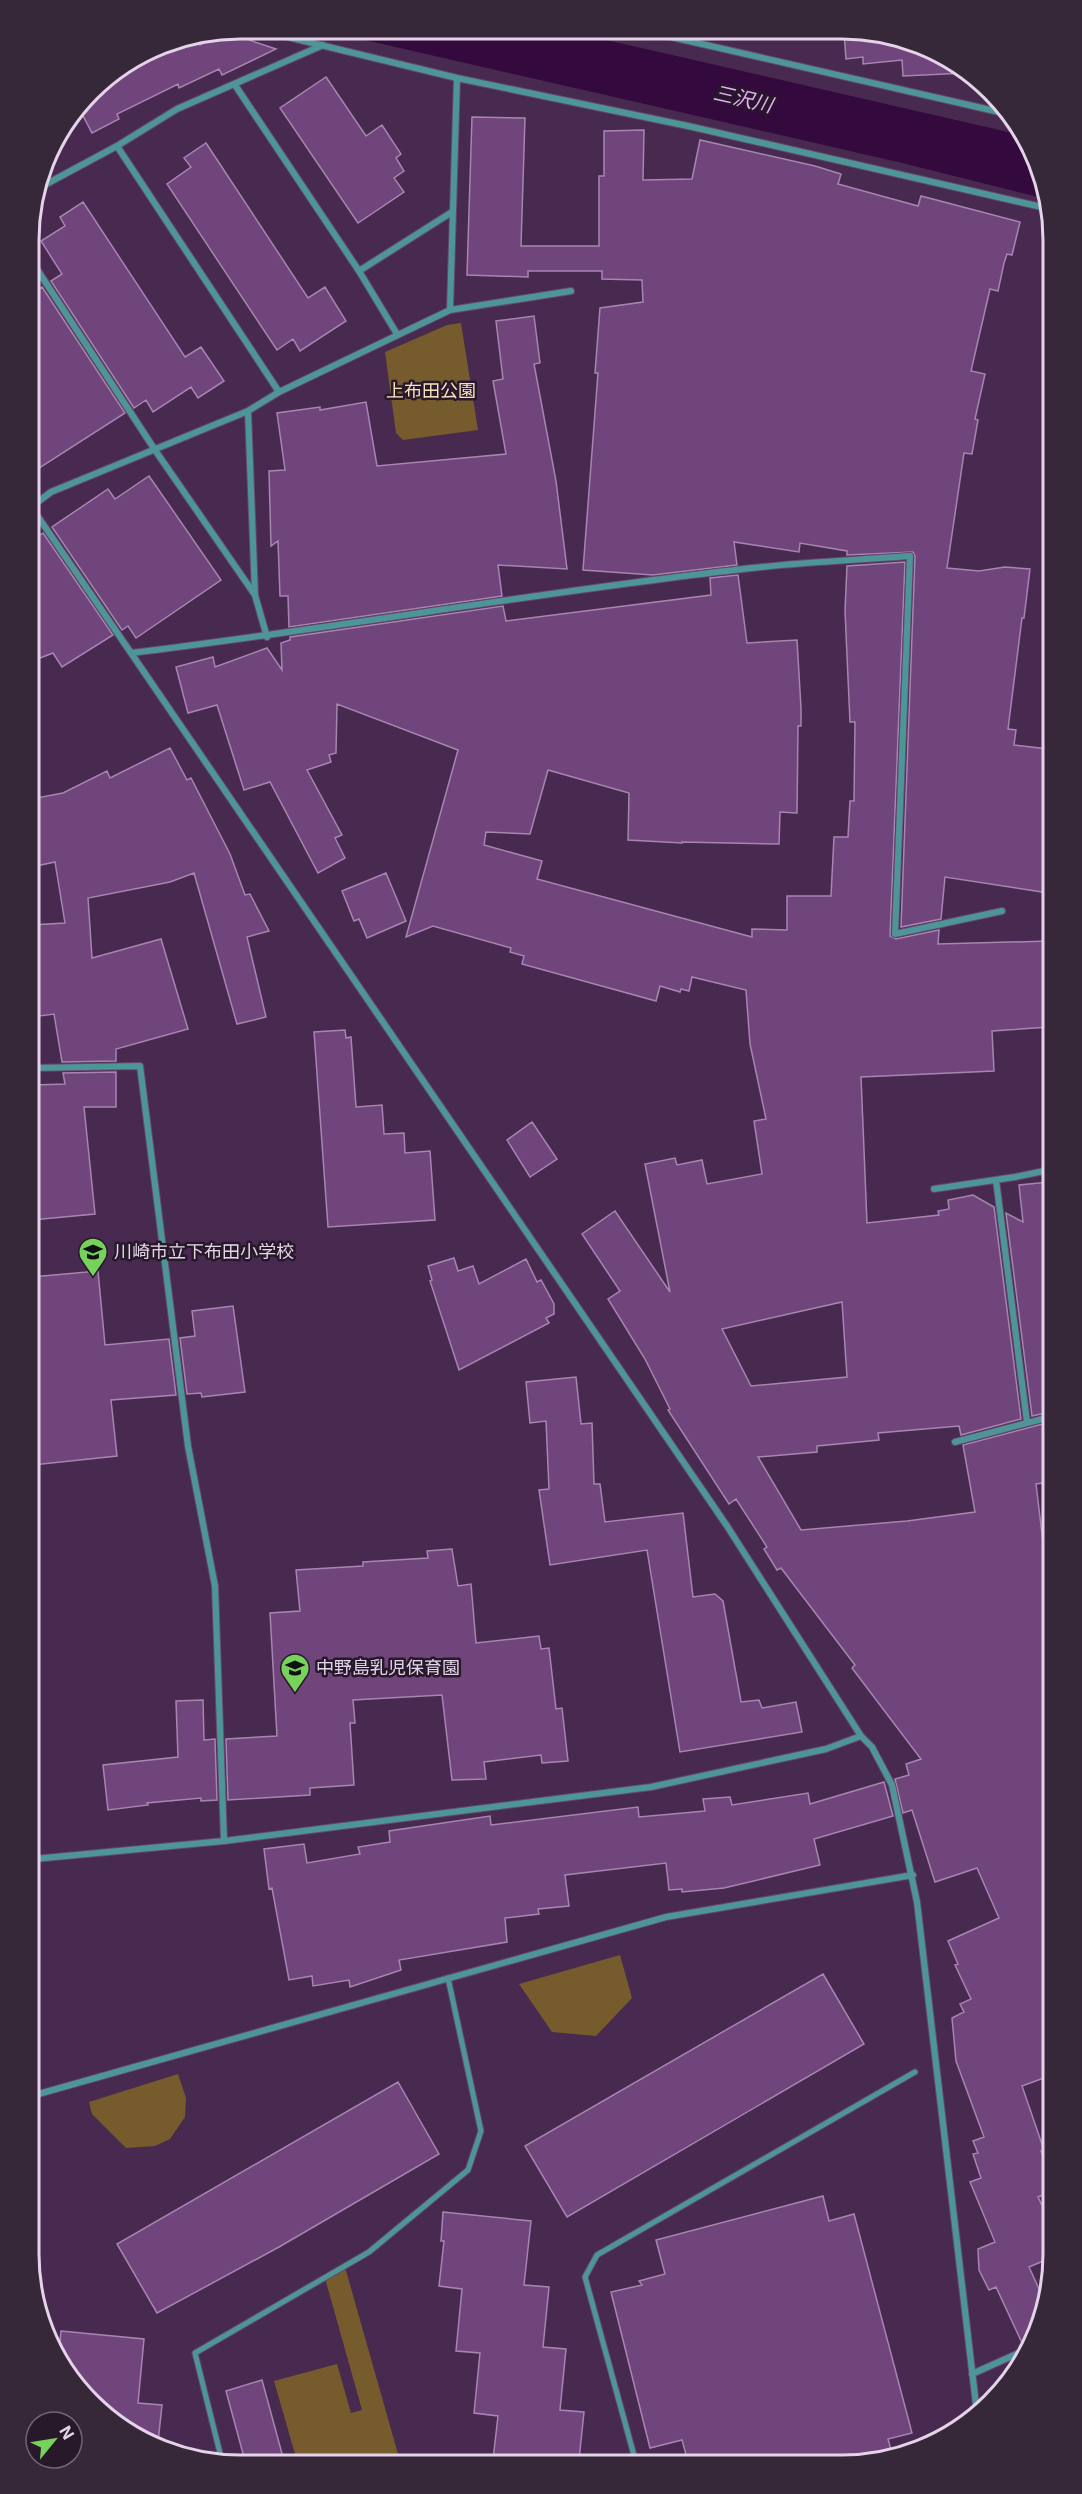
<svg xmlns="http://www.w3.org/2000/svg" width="1082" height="2494" font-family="Inter,'Noto Sans JP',sans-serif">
<rect width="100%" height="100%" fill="#482a50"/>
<path fill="#765b2c" d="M 461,323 L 478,430 L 403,440 L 396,433 L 385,352 L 447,325 Z
M 620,1955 L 632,1998 L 596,2036 L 552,2032 L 519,1984 Z
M 178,2074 L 186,2098 L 185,2117 L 170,2139 L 155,2146 L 126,2148 L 92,2114 L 89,2102 Z
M 345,2267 L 400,2461 L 297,2461 L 274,2381 L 337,2364 L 351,2413 L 362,2410 L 325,2278 Z"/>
<path fill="#340a3e" d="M 317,29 L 567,31 L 1026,136 L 1046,185 L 1046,199 L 898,162 Z"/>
<path fill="#70457b" stroke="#a785b1" stroke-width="1.5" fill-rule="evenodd" d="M 225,32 L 276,49 L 222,75 L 219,69 L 179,88 L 178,84 L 117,114 L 119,119 L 92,133 L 79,108 L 101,81 L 159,44 L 195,37 L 200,45 Z
M 844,32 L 883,33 L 966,73 L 903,76 L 902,60 L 863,64 L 863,57 L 846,59 Z
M 326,77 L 366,136 L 382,125 L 401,154 L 396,158 L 404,171 L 394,178 L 404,192 L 358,223 L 280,108 Z
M 472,117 L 525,118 L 521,246 L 599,246 L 599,176 L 604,176 L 604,131 L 644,130 L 643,180 L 692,179 L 700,140 L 815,166 L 841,174 L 838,184 L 918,206 L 921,196 L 1020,222 L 1012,255 L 1007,254 L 1004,263 L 998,291 L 990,289 L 971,371 L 985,374 L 975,419 L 978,420 L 972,454 L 964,453 L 947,568 L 979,571 L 1005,567 L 1030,569 L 1024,618 L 1022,618 L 1008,729 L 1016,730 L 1014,745 L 1048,749 L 1049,893 L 945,877 L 941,919 L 901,927 L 915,556 L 913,552 L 847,555 L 847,551 L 800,543 L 799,552 L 734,542 L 737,565 L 653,575 L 583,570 L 598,373 L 595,373 L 600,308 L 643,302 L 642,280 L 602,279 L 602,271 L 528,271 L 528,277 L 467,275 Z
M 206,143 L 308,298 L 325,287 L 346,321 L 300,351 L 293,339 L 277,350 L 167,184 L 191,167 L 184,158 Z
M 83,202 L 185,357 L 201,347 L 224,381 L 198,398 L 191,387 L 153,412 L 146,400 L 134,408 L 51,281 L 62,274 L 41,241 L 65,226 L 60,217 Z
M 42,287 L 125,413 L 30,474 L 29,374 L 38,368 L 29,354 L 29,295 Z
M 534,316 L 540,363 L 534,364 L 556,481 L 567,569 L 498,565 L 502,596 L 289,627 L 288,596 L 280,596 L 278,541 L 271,546 L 269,471 L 285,470 L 277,413 L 320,407 L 320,410 L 366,402 L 377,466 L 506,454 L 493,381 L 503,379 L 496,321 Z
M 149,476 L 221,580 L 136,638 L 128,626 L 122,630 L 52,527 L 108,489 L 115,499 Z
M 43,533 L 113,635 L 62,667 L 53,653 L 30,662 L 30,542 Z
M 905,562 L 890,936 L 896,939 L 939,930 L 938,944 L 1049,941 L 1049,1027 L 992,1031 L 994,1071 L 861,1077 L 867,1223 L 939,1215 L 938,1211 L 949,1209 L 948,1200 L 973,1195 L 994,1207 L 1021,1419 L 961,1435 L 959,1426 L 878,1433 L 879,1440 L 817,1446 L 817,1452 L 758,1457 L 801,1530 L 907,1521 L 975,1512 L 963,1445 L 1050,1422 L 1050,1482 L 1036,1484 L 1045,1559 L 1051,1559 L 1052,2075 L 1022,2086 L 1044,2150 L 1041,2151 L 1053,2180 L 1053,2191 L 1038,2197 L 1053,2228 L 1053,2257 L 1029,2267 L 1045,2302 L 1038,2335 L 1033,2343 L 1023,2345 L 996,2287 L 989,2290 L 979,2270 L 978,2249 L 995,2242 L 970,2182 L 981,2178 L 973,2154 L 978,2153 L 973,2141 L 984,2137 L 956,2061 L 952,2018 L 964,2012 L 960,2004 L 971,1999 L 955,1965 L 958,1964 L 948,1941 L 999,1918 L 977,1868 L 935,1882 L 912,1810 L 903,1813 L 895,1779 L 909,1775 L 906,1764 L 921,1759 L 852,1668 L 855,1665 L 781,1568 L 777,1570 L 764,1549 L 767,1547 L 736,1499 L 729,1504 L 668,1410 L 670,1409 L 645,1359 L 608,1299 L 620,1291 L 582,1234 L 615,1211 L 670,1292 L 645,1164 L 675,1158 L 677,1165 L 702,1160 L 707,1184 L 762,1174 L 754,1121 L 766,1119 L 750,1044 L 746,990 L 692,977 L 689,991 L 681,989 L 680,992 L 660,986 L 656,1001 L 522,964 L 524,956 L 510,952 L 511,948 L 433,926 L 406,937 L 458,750 L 337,704 L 336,753 L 329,755 L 331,762 L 307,770 L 342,835 L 335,838 L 345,858 L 318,873 L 270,782 L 244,790 L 217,705 L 188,713 L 176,667 L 213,657 L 215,667 L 267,648 L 282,670 L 281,643 L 290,640 L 290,637 L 503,606 L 506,621 L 711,595 L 710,578 L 738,575 L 747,643 L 797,640 L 801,708 L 801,726 L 798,726 L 797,813 L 780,812 L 779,844 L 682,842 L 682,843 L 628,840 L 629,793 L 548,770 L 530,834 L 486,832 L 484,845 L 542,861 L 537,879 L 752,937 L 752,929 L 787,930 L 787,896 L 831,896 L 834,837 L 848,837 L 850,801 L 854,801 L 855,722 L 850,722 L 845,611 L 847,566 ZM 842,1302 L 847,1377 L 751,1386 L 722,1329 Z
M 170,748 L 187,780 L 191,778 L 230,854 L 245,895 L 250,894 L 269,931 L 247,937 L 266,1017 L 237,1024 L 194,873 L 170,882 L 88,898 L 92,958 L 161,939 L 188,1029 L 116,1049 L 116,1061 L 62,1062 L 54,1014 L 32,1017 L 31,925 L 65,923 L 55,862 L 36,866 L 31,835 L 31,799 L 63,793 L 107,771 L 110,778 Z
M 386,873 L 406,921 L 367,938 L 359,919 L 354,921 L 342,891 Z
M 345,1030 L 346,1038 L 351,1037 L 356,1107 L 382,1105 L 384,1134 L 404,1133 L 405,1153 L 430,1151 L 435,1220 L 328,1227 L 314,1032 Z
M 116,1072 L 116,1107 L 84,1107 L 95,1214 L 32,1220 L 32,1123 L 35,1122 L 34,1085 L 65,1084 L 63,1073 Z
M 532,1122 L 557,1159 L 530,1177 L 507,1140 Z
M 1049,1182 L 1050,1412 L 1032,1416 L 1006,1213 L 1023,1222 L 1019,1185 Z
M 454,1258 L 458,1271 L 473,1266 L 479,1284 L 526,1259 L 537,1282 L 541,1280 L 554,1304 L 554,1314 L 546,1318 L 549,1323 L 459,1370 L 430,1281 L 432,1280 L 428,1266 Z
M 98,1271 L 105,1345 L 169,1339 L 176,1395 L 111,1400 L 117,1456 L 33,1465 L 32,1277 Z
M 233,1306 L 245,1392 L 202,1397 L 201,1393 L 187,1394 L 180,1338 L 195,1336 L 192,1311 Z
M 576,1377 L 581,1424 L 592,1423 L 594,1484 L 600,1484 L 605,1522 L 683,1513 L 693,1597 L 715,1594 L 723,1601 L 741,1702 L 759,1700 L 762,1708 L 796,1702 L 802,1732 L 680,1752 L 647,1550 L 550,1565 L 539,1490 L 549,1489 L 546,1421 L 530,1423 L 526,1382 Z
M 452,1549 L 458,1586 L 471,1584 L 476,1643 L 539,1636 L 541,1649 L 549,1648 L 556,1709 L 562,1708 L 568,1761 L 542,1763 L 541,1755 L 484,1762 L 486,1779 L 452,1780 L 442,1695 L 353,1700 L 355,1723 L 350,1723 L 354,1785 L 310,1788 L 310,1795 L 228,1800 L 226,1739 L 277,1736 L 270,1613 L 300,1611 L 296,1570 L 363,1566 L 363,1562 L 428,1558 L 427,1551 Z
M 203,1700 L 204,1740 L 215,1739 L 217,1800 L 201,1801 L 201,1798 L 147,1803 L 148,1805 L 108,1810 L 103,1765 L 178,1757 L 176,1701 Z
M 884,1782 L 893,1816 L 814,1839 L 820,1865 L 724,1888 L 682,1892 L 682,1889 L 669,1890 L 666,1863 L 565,1875 L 569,1906 L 538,1909 L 539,1914 L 505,1918 L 507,1942 L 399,1960 L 401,1970 L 350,1987 L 349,1980 L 313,1986 L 312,1976 L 289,1980 L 272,1888 L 269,1889 L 264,1849 L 304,1844 L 307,1863 L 360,1854 L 358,1847 L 390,1842 L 389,1831 L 490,1816 L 491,1825 L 638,1807 L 639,1817 L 705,1811 L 703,1799 L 730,1797 L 732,1805 L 808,1793 L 810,1804 Z
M 823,1974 L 864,2044 L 567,2217 L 525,2146 Z
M 398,2082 L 439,2154 L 279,2247 L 157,2313 L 117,2244 Z
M 823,2196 L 829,2221 L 854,2214 L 912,2433 L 888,2439 L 892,2454 L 873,2458 L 700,2459 L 696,2455 L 687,2458 L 682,2440 L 650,2448 L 611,2292 L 642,2285 L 639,2281 L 665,2274 L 656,2240 Z
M 443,2212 L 531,2221 L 524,2285 L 549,2287 L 543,2347 L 566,2349 L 560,2410 L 584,2412 L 579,2460 L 493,2460 L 498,2416 L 474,2413 L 480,2353 L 456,2351 L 462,2289 L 439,2286 L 444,2241 L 441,2241 Z
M 61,2331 L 144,2339 L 138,2403 L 162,2405 L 158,2442 L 100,2413 L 58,2361 Z
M 262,2380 L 284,2461 L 245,2461 L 226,2391 Z"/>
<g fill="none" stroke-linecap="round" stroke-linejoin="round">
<g stroke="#64486c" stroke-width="7">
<path id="pedestrian" d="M 635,2459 L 585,2277 L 597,2255 L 915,2072
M 222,2461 L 195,2353 L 369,2252 L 468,2170 L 481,2131 L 448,1978"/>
</g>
<g stroke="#64486c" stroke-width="8">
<path id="minor" d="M 254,29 L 457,78 L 688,126 L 1046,208
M 645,31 L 1008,114
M 235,85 L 359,271 L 397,334
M 117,146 L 279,392
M 39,188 L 117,146 L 177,109 L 323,45
M 29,257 L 155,450 L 255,595
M 359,271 L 452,212
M 450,310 L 457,78
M 248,411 L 255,595 L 267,637
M 30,505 L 727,1526 L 861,1736 L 872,1747 L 892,1785 L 917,1902 L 977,2413
M 31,507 L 51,492 L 248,411 L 279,392 L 450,310 L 571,291
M 131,653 C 338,628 544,591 752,568 C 804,562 858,560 910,556 L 895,934 L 1002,911
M 32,1068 L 140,1066 L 188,1446 L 215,1586 L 224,1841
M 996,1180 L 1027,1422
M 934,1189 L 1015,1177 L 1049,1170
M 955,1442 L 1050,1417
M 34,1859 L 224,1841 L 651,1787 L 826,1749 L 861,1736
M 35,2095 L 666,1917 L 913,1875
M 972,2374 L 1030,2348"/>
</g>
<use href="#pedestrian" stroke="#4e9598" stroke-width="5"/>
<use href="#minor" stroke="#4e9598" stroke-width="6"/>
</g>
<defs>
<g id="school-pin" transform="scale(1.5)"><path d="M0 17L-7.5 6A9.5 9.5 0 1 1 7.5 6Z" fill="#76d25a" stroke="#27192a"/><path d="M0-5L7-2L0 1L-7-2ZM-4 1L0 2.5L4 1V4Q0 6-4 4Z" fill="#111"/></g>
</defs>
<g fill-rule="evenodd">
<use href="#school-pin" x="93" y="1252"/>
<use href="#school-pin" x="295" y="1668"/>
</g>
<g text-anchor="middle" stroke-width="5" stroke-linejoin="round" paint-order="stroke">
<g font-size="18" fill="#f6e0bd" stroke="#27192a">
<text x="431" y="397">上布田公園</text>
</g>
<g font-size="18" fill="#e5d3ea" stroke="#27192a" text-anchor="start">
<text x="114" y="1258">川崎市立下布田小学校</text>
<text x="316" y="1674">中野島乳児保育園</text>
</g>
<g font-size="20" font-style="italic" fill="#eaaafb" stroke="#27192a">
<text transform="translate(743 99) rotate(13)" y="7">三沢川</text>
</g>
</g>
<path d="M0 0H1082V2494H0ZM240 39H842A201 201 0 0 1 1043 240V2254A201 201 0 0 1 842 2455H240A201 201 0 0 1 39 2254V240A201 201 0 0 1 240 39Z" fill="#362839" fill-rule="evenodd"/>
<path fill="none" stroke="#e5d3ea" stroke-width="3" d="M240 39H842A201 201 0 0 1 1043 240V2254A201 201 0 0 1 842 2455H240A201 201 0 0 1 39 2254V240A201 201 0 0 1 240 39Z"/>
<g transform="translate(54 2440) rotate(60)"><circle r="28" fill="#27192a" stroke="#736377" stroke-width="1.5"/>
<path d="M0-4.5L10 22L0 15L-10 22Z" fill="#76d25a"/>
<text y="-9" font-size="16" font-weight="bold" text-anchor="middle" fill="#e5d3ea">N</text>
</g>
</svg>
